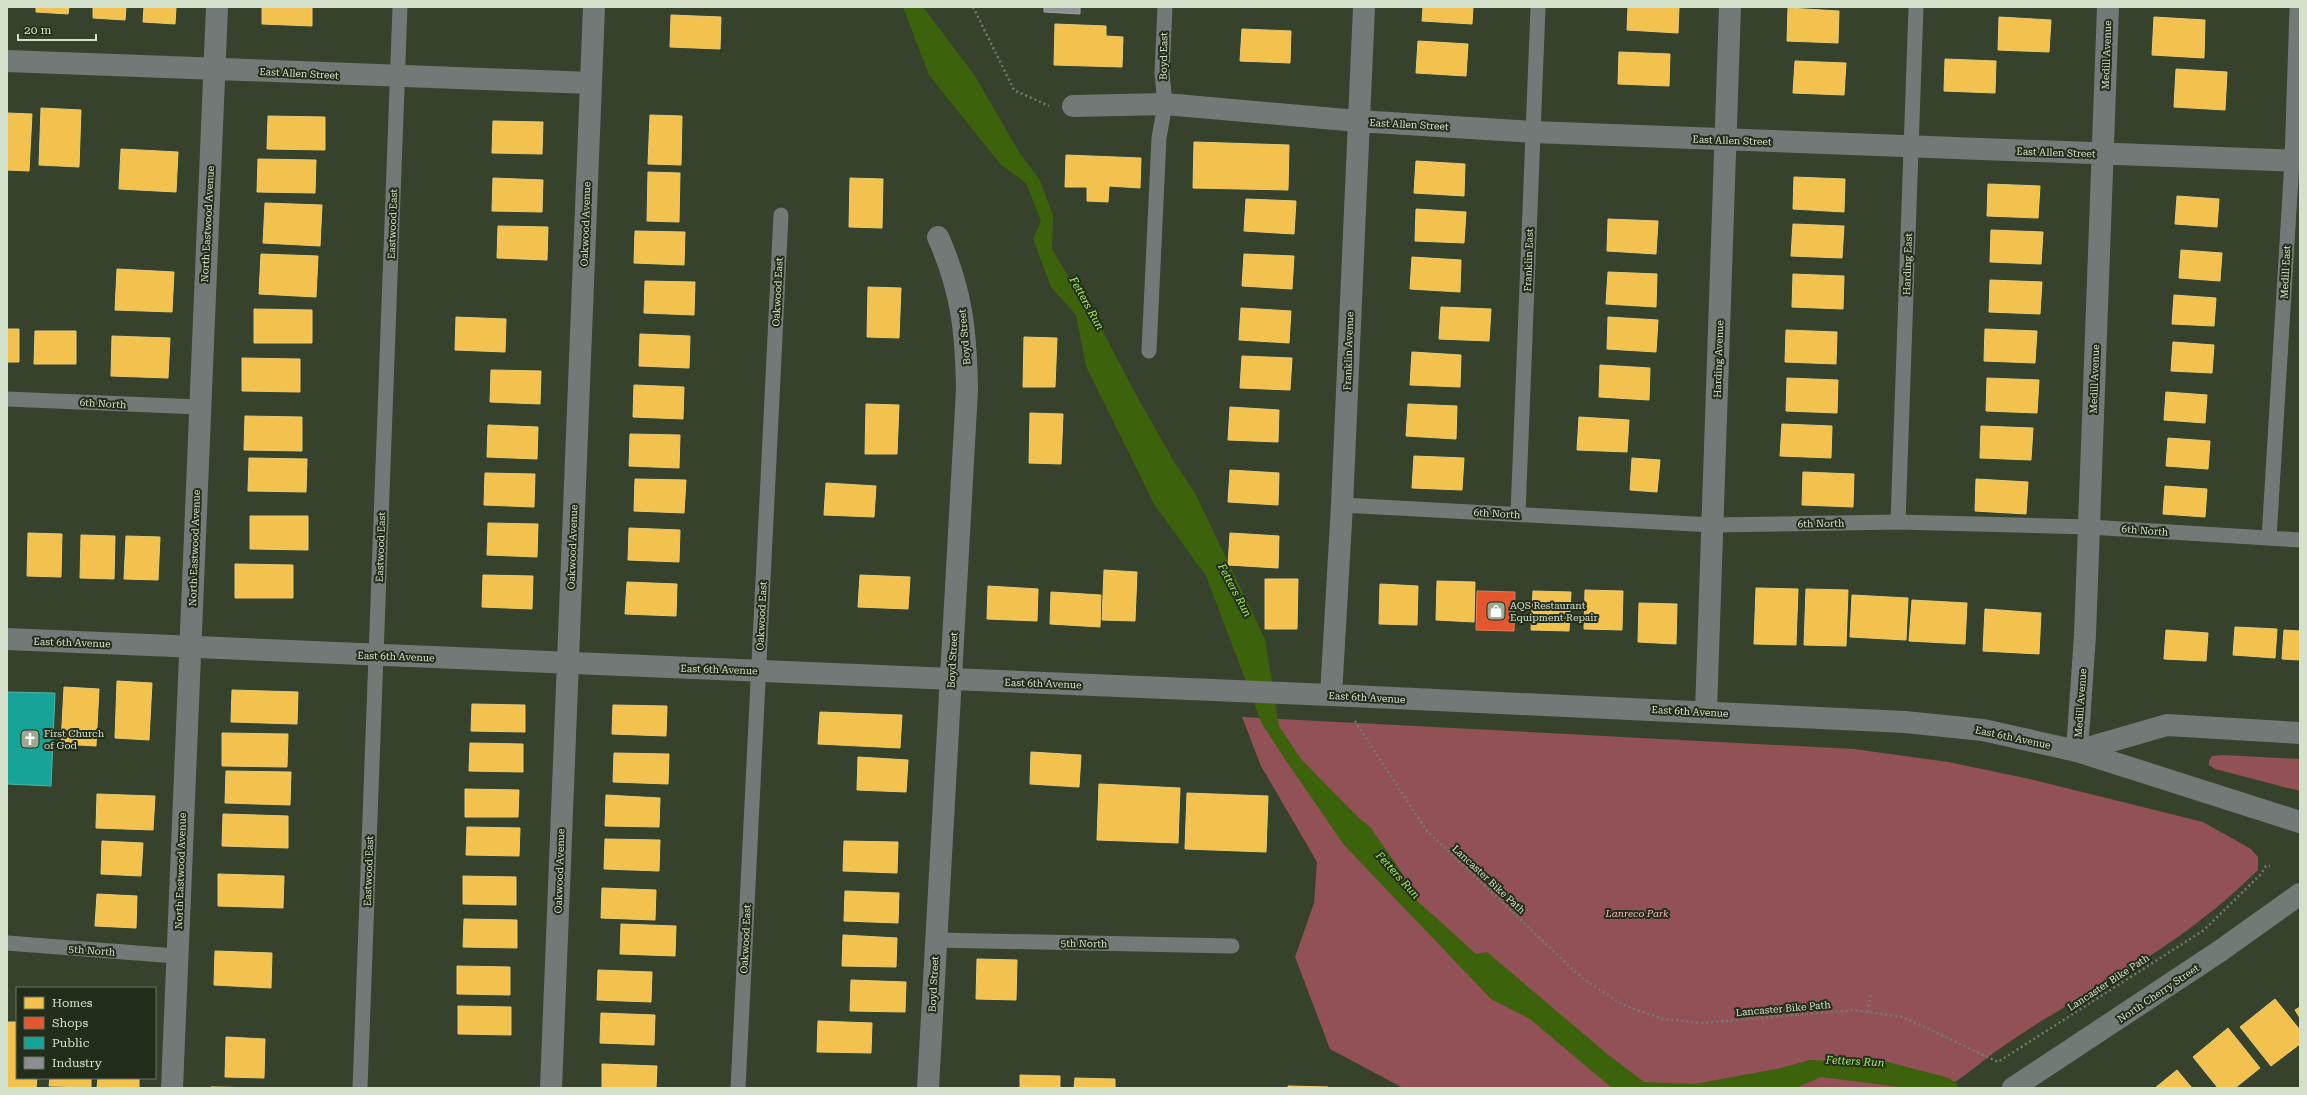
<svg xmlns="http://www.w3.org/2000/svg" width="2307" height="1095" font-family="'Roboto Serif',serif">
<rect width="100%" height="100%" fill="#36422b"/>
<path fill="#925057" d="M 1242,717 L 1854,749 L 1948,762 L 2030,779 L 2203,822 L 2251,849 L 2258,857 L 2258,870 C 2242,885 2226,901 2208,914 C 2145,966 2069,1000 2002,1047 C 1983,1060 1966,1076 1946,1088 L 1403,1088 L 1330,1049 L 1295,957 L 1314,903 L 1317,862 L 1261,766 Z
M 2223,755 L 2300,759 L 2300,791 L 2215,769 L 2209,765 L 2209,761 L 2212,756 Z"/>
<path fill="#3c620b" d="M 903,7 L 923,7 L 975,76 L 1019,152 L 1040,180 L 1053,216 L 1052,249 L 1074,286 L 1088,299 L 1097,320 L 1133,389 L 1173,460 L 1195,493 L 1265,639 L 1279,726 L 1301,759 L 1358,817 L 1370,827 L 1401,871 L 1413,897 L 1476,954 L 1487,952 L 1606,1053 L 1644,1082 L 1695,1084 L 1781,1068 L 1810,1060 L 1888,1062 L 1949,1078 L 1956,1083 L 1959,1088 L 1907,1088 L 1821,1077 L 1796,1088 L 1612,1088 L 1530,1019 L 1491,999 L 1344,845 L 1287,762 L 1262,724 L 1206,576 L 1154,504 L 1086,366 L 1076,315 L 1051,287 L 1033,239 L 1041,221 L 1026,183 L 1001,165 L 929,75 Z"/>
<path fill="#f2c14e" stroke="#e9cb74" d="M 36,7 L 69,7 L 68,14 L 36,12 Z
M 93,7 L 126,7 L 125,20 L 93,18 Z
M 144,7 L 176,7 L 175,24 L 143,22 Z
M 262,7 L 312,7 L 312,26 L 262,24 Z
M 1423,7 L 1473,7 L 1472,24 L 1422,21 Z
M 1628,7 L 1679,7 L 1678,33 L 1627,30 Z
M 1788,8 L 1839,11 L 1838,43 L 1787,41 Z
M 671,15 L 721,17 L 720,49 L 670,47 Z
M 1999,17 L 2051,20 L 2049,52 L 1998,50 Z
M 2154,17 L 2205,20 L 2204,58 L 2152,55 Z
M 1055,24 L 1106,26 L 1106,36 L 1123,37 L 1122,67 L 1054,65 Z
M 1242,29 L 1291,31 L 1290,63 L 1240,61 Z
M 1418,41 L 1468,44 L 1466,76 L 1416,73 Z
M 1619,52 L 1670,54 L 1669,86 L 1618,84 Z
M 1945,59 L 1996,61 L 1995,93 L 1944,91 Z
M 1795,61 L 1846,63 L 1844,95 L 1793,93 Z
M 2176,69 L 2227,72 L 2225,110 L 2174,107 Z
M 41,108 L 81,110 L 79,167 L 39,165 Z
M 7,113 L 32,114 L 29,171 L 7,170 Z
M 650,115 L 682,116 L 681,165 L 648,164 Z
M 268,116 L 325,117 L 325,150 L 267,149 Z
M 493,121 L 543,122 L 542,154 L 492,153 Z
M 1194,142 L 1289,145 L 1288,190 L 1193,188 Z
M 121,149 L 178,152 L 176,192 L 119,189 Z
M 1066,155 L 1141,158 L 1140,188 L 1109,186 L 1108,202 L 1087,201 L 1087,187 L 1065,187 Z
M 258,159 L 316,160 L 315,193 L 257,192 Z
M 1416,161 L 1465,164 L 1464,196 L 1414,193 Z
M 648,172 L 680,173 L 679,222 L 647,221 Z
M 1794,177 L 1845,179 L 1844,212 L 1793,209 Z
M 493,178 L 543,180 L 542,212 L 492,211 Z
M 850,178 L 883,179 L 882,228 L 849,227 Z
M 1988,184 L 2040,186 L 2038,218 L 1987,216 Z
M 2177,196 L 2219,199 L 2217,227 L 2175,224 Z
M 1246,199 L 1296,201 L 1294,234 L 1244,231 Z
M 265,203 L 322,205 L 320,246 L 263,243 Z
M 1416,209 L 1466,212 L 1464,243 L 1415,241 Z
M 1608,219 L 1658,221 L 1656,254 L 1607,251 Z
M 1793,224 L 1844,226 L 1842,258 L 1791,256 Z
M 498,226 L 548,227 L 547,260 L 497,258 Z
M 1991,230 L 2043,232 L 2041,264 L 1990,262 Z
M 635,231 L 685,232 L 684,265 L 634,263 Z
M 2181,250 L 2222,253 L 2220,281 L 2179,278 Z
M 261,254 L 318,256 L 316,297 L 259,294 Z
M 1244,254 L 1294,256 L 1292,289 L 1242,286 Z
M 1412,257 L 1461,260 L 1460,292 L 1410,289 Z
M 117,269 L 174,272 L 172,312 L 115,310 Z
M 1608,272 L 1657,274 L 1656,307 L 1606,304 Z
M 1793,274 L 1844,276 L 1843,309 L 1792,307 Z
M 1990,280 L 2042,282 L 2040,314 L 1989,312 Z
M 645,281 L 695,282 L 694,315 L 644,313 Z
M 868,287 L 901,288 L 899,338 L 867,337 Z
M 2174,295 L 2216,298 L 2214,326 L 2172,324 Z
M 1441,307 L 1491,309 L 1489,341 L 1439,339 Z
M 1241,308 L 1291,311 L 1289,343 L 1239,340 Z
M 254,309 L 312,310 L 312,343 L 254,343 Z
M 456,317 L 506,319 L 505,352 L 455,350 Z
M 1608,317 L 1658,320 L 1656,352 L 1607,349 Z
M 7,329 L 19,329 L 19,362 L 7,362 Z
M 1985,329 L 2037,331 L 2035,363 L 1984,361 Z
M 1786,330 L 1837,332 L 1836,364 L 1785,362 Z
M 35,331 L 76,331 L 76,364 L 34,364 Z
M 640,334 L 690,336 L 689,368 L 639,366 Z
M 112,336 L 170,338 L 168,378 L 111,376 Z
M 1024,337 L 1057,338 L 1055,387 L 1023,387 Z
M 2173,342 L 2214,345 L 2212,373 L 2171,371 Z
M 1412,352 L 1461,355 L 1460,387 L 1410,385 Z
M 1242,356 L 1292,358 L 1290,390 L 1240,388 Z
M 242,358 L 300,359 L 300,392 L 242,391 Z
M 1600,365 L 1650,368 L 1649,400 L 1599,397 Z
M 491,370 L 541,371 L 540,404 L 490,402 Z
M 1787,378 L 1838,380 L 1837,413 L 1786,411 Z
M 1987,378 L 2039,380 L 2037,413 L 1986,411 Z
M 634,385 L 684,387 L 683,419 L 633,417 Z
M 2166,392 L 2207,395 L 2205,423 L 2164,420 Z
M 866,404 L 899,405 L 897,454 L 865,454 Z
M 1408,404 L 1457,406 L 1456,439 L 1406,436 Z
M 1230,407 L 1279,410 L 1278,442 L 1228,440 Z
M 1030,413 L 1063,414 L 1061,464 L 1029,463 Z
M 245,416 L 302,417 L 302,451 L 244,450 Z
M 1579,417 L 1629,420 L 1627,452 L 1577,450 Z
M 1782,424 L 1832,426 L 1831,458 L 1780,456 Z
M 488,425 L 538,427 L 537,459 L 487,457 Z
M 1981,426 L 2033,428 L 2031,460 L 1980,458 Z
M 630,434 L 680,435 L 679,468 L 629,466 Z
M 2168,438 L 2210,441 L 2208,469 L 2166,466 Z
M 1414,456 L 1464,458 L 1462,490 L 1412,488 Z
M 249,458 L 307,459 L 306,492 L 248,491 Z
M 1632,458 L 1660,460 L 1657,492 L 1630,490 Z
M 1230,470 L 1279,473 L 1278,505 L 1228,502 Z
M 1803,472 L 1854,474 L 1853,507 L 1802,505 Z
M 485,473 L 535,474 L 534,507 L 484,505 Z
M 635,479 L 686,480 L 684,513 L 634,511 Z
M 1976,479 L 2028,482 L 2026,514 L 1975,511 Z
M 826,483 L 876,486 L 874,517 L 824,515 Z
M 2165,486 L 2207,489 L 2205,517 L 2163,514 Z
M 250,516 L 308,516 L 308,550 L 250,549 Z
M 488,523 L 538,524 L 537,557 L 487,555 Z
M 629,528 L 680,530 L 679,562 L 628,560 Z
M 28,533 L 62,534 L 61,577 L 27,576 Z
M 1230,533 L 1279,536 L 1278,568 L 1228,565 Z
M 81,535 L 115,536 L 114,579 L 80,578 Z
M 126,536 L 160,537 L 158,580 L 124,579 Z
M 235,564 L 293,565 L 293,598 L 235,598 Z
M 1104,570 L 1137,572 L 1135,621 L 1102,620 Z
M 483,575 L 533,576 L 532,609 L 482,607 Z
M 860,575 L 910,577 L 908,609 L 858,607 Z
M 1265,579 L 1298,579 L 1297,629 L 1265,629 Z
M 1437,581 L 1475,582 L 1474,622 L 1436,620 Z
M 627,582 L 677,584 L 676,616 L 625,614 Z
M 1380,584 L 1418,586 L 1417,625 L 1379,624 Z
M 988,586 L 1038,589 L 1037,621 L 987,619 Z
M 1756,588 L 1798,589 L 1796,645 L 1754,644 Z
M 1806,589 L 1848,590 L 1846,646 L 1804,645 Z
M 1585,590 L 1623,591 L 1622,630 L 1584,629 Z
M 1533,591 L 1571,592 L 1569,631 L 1531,630 Z
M 1051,592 L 1101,595 L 1100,627 L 1050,624 Z
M 1852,595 L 1908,598 L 1906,640 L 1850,637 Z
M 1912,600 L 1967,603 L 1965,644 L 1909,641 Z
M 1639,603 L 1677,604 L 1676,644 L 1638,642 Z
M 1985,609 L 2041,613 L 2039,654 L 1983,651 Z
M 2235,627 L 2277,629 L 2275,658 L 2233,655 Z
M 2166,630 L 2208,633 L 2206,661 L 2164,659 Z
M 2284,630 L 2300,631 L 2300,660 L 2282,659 Z
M 117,681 L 152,683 L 149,740 L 115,738 Z
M 64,687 L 99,689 L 96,746 L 61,744 Z
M 232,690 L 298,692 L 297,724 L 231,722 Z
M 472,704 L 525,705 L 525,732 L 471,731 Z
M 613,705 L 667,706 L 666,736 L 612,734 Z
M 820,712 L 902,715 L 900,748 L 818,744 Z
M 222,733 L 288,734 L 287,767 L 222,766 Z
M 470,743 L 523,744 L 523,772 L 469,771 Z
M 1031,752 L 1081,755 L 1079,787 L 1030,784 Z
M 614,753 L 669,754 L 668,784 L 613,782 Z
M 858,757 L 908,760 L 906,792 L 857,790 Z
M 226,771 L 291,772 L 290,805 L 225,803 Z
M 1099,784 L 1180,788 L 1178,843 L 1097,840 Z
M 465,789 L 519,790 L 518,817 L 465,817 Z
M 1187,793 L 1268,796 L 1266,852 L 1185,849 Z
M 97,794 L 155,796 L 153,830 L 96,828 Z
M 606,795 L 660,798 L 659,827 L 605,826 Z
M 223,814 L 288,816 L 288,848 L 222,846 Z
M 467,827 L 520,828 L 519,856 L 466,855 Z
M 605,839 L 660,840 L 659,871 L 604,869 Z
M 102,841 L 143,843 L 141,876 L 101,874 Z
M 844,841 L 898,842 L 897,873 L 843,871 Z
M 218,874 L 284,876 L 283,908 L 218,906 Z
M 463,876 L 516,877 L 516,905 L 463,904 Z
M 602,888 L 656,890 L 655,920 L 601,918 Z
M 845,891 L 899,893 L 898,923 L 844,921 Z
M 97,894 L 137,896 L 136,928 L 95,926 Z
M 464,919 L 517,920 L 517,948 L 463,947 Z
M 621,924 L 676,926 L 675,956 L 620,954 Z
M 843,935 L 897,938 L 896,967 L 842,966 Z
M 215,951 L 272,953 L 271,988 L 214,985 Z
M 977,959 L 1017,960 L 1016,1000 L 976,999 Z
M 457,966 L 510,967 L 510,995 L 457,994 Z
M 598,970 L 652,972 L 651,1002 L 597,1000 Z
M 851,980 L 906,982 L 905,1012 L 850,1011 Z
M 2275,999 L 2300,1030 L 2300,1044 L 2271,1066 L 2240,1027 Z
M 458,1006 L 511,1007 L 511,1035 L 458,1034 Z
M 2300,1007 L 2300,1018 L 2295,1010 Z
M 601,1013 L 655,1015 L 654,1045 L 600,1043 Z
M 818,1021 L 872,1023 L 871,1053 L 817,1052 Z
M 7,1022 L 17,1022 L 17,1078 L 37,1078 L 36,1088 L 7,1088 Z
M 2228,1028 L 2260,1068 L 2235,1088 L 2218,1088 L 2193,1057 Z
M 226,1037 L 265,1039 L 264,1078 L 225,1077 Z
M 602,1064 L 657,1066 L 656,1088 L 602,1088 Z
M 2177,1070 L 2192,1088 L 2155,1088 Z
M 1020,1075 L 1060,1076 L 1060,1088 L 1020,1088 Z
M 50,1078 L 91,1078 L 91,1087 L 49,1086 Z
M 98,1078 L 139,1078 L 139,1088 L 97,1088 Z
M 1075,1078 L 1115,1079 L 1115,1088 L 1074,1088 Z
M 1288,1086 L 1328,1087 L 1328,1088 L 1288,1088 Z
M 211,1087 L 263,1088 L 211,1088 Z"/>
<path fill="#e4572e" stroke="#e0815d" d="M 1477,591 L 1515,592 L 1514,631 L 1476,630 Z"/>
<path fill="#17a398" stroke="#50b6a7" d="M 7,692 L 55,693 L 51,786 L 7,784 Z"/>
<path fill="#8d8d92" stroke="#a3a6a3" d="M 1044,7 L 1080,7 L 1080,14 L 1044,12 Z"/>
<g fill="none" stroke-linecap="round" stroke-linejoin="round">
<path stroke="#737a76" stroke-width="2.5" stroke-dasharray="2 3" stroke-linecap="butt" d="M 973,7 L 1014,90 L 1049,106
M 1355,721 L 1426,830 L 1582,978 L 1623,1005 L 1663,1019 L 1702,1023 L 1854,1010 L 1903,1017 L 1998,1062 L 2204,930 L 2261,874 L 2266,866 L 2270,866
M 1868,1012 L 1871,992"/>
<path stroke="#727977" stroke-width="15" d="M 1149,351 L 1159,138 L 1165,104 L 1162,73 L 1165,7
M 7,399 L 199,407
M 1342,505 L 1713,525 L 1898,522 L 2089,527 L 2300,540
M 1518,514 L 1538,7
M 1898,522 L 1916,7
M 2269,538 L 2292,161 L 2297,7
M 936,940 L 1232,946
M 7,943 L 176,956
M 360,1088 L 400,7
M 738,1088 L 781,215"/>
<path stroke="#727977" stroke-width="22" d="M 2108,7 L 2085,635 L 2077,751 L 2167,725 L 2300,733
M 7,61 L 591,83
M 1073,106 L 1165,104 L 1358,121 L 1533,132 L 2300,161
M 1331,695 L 1342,505 L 1364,7
M 1706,712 L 1730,7
M 172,1088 L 217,7
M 551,1088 L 594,7
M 928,1088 L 967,390 C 966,331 962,291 938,237"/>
<path stroke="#727977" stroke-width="22" d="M 7,639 L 1331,695 L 1905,722 L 1983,730 L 2077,751 L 2300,822"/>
<path stroke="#727a76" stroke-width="22" d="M 2013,1088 L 2220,951 L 2300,894"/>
</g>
<defs>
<g id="shop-square" transform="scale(1)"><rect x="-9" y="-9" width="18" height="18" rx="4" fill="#9daa93" stroke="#232d1b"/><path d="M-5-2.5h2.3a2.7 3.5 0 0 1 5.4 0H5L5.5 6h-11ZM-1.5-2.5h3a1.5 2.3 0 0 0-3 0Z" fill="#fff"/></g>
<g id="church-square" transform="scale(1)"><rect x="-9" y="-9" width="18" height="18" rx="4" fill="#9daa93" stroke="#232d1b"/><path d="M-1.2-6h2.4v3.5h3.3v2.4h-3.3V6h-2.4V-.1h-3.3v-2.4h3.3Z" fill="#fff"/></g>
</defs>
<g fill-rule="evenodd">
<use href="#shop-square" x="1496" y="611"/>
<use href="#church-square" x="30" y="739"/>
</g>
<g text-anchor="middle" stroke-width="4" stroke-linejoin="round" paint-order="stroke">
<g font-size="10" fill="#d5e2cb" stroke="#232d1b">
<text transform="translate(2106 55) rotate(-88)" y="4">Medill Avenue</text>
<text transform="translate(1163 56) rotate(-89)" y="4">Boyd East</text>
<text transform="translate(299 73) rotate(3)" y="4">East Allen Street</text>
<text transform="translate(1409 124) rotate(3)" y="4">East Allen Street</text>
<text transform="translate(1732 140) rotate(2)" y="4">East Allen Street</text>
<text transform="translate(2056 152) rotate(2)" y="4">East Allen Street</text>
<text transform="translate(207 224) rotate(-87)" y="4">North Eastwood Avenue</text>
<text transform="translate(392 224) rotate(-88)" y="4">Eastwood East</text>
<text transform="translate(585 224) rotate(-88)" y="4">Oakwood Avenue</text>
<text transform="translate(1528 260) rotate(-88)" y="4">Franklin East</text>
<text transform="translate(1907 264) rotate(-88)" y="4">Harding East</text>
<text transform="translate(2285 272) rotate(-87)" y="4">Medill East</text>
<text transform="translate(777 292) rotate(-87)" y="4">Oakwood East</text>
<text transform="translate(964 337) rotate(-95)" y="4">Boyd Street</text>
<text transform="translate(1348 351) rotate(-88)" y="4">Franklin Avenue</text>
<text transform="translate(1718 359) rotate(-88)" y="4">Harding Avenue</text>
<text transform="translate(2094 379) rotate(-88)" y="4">Medill Avenue</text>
<text transform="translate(103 403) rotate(3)" y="4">6th North</text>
<text transform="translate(1497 513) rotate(3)" y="4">6th North</text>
<text transform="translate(1821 523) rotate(-1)" y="4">6th North</text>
<text transform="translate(2145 530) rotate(4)" y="4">6th North</text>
<text transform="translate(380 547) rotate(-88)" y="4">Eastwood East</text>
<text transform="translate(572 547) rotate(-88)" y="4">Oakwood Avenue</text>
<text transform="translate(194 548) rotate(-88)" y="4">North Eastwood Avenue</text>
<text transform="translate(761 616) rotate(-87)" y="4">Oakwood East</text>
<text transform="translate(72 642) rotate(2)" y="4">East 6th Avenue</text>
<text transform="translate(396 656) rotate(2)" y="4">East 6th Avenue</text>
<text transform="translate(952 660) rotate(-87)" y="4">Boyd Street</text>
<text transform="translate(719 669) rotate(2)" y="4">East 6th Avenue</text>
<text transform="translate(1043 683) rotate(2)" y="4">East 6th Avenue</text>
<text transform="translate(1367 697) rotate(3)" y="4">East 6th Avenue</text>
<text transform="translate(2080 703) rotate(-86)" y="4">Medill Avenue</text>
<text transform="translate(1690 711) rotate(3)" y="4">East 6th Avenue</text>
<text transform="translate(2013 737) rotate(12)" y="4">East 6th Avenue</text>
<text transform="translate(180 871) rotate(-88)" y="4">North Eastwood Avenue</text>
<text transform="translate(368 871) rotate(-88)" y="4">Eastwood East</text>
<text transform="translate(559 871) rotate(-88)" y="4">Oakwood Avenue</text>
<text transform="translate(1489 879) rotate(43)" y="4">Lancaster Bike Path</text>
<text transform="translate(745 939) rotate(-87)" y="4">Oakwood East</text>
<text transform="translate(1084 943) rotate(1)" y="4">5th North</text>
<text transform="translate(92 950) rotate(4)" y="4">5th North</text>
<text transform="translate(2108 982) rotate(-33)" y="4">Lancaster Bike Path</text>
<text transform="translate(933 984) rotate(-87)" y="4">Boyd Street</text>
<text transform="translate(2158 993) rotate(-34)" y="4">North Cherry Street</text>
<text transform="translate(1783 1008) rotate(-5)" y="4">Lancaster Bike Path</text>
</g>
<g font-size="10" fill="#d5e2cb" stroke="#232d1b" text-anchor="start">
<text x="1510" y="609">AQS Restaurant<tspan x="1510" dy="12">Equipment Repair</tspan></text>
<text x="44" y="737">First Church<tspan x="44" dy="12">of God</tspan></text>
</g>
<g font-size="10" font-style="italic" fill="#f9bac1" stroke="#232d1b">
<text x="1637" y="917">Lanreco Park</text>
</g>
<g font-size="11" font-style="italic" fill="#a3e85e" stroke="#232d1b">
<text transform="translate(1087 303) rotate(61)" y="4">Fetters Run</text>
<text transform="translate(1235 590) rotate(62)" y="4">Fetters Run</text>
<text transform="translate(1398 875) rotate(48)" y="4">Fetters Run</text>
<text transform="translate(1855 1061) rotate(3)" y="4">Fetters Run</text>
</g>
</g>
<rect width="2307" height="1095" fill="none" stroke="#d5e2cb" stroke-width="16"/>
<rect x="16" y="987" width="140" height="92" fill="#232d1b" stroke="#6a7561"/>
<rect x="24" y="997" width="20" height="12" fill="#f2c14e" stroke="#6a7561"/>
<text x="52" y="1007" font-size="12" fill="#d5e2cb">Homes</text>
<rect x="24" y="1017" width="20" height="12" fill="#e4572e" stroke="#6a7561"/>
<text x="52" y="1027" font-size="12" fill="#d5e2cb">Shops</text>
<rect x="24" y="1037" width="20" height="12" fill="#17a398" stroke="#6a7561"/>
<text x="52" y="1047" font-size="12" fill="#d5e2cb">Public</text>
<rect x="24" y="1057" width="20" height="12" fill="#8d8d92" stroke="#6a7561"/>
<text x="52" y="1067" font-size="12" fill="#d5e2cb">Industry</text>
<path d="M18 34v6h78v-6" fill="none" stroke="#d5e2cb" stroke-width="2"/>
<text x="24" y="34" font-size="12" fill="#d5e2cb" stroke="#232d1b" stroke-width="3" paint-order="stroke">20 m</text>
</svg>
